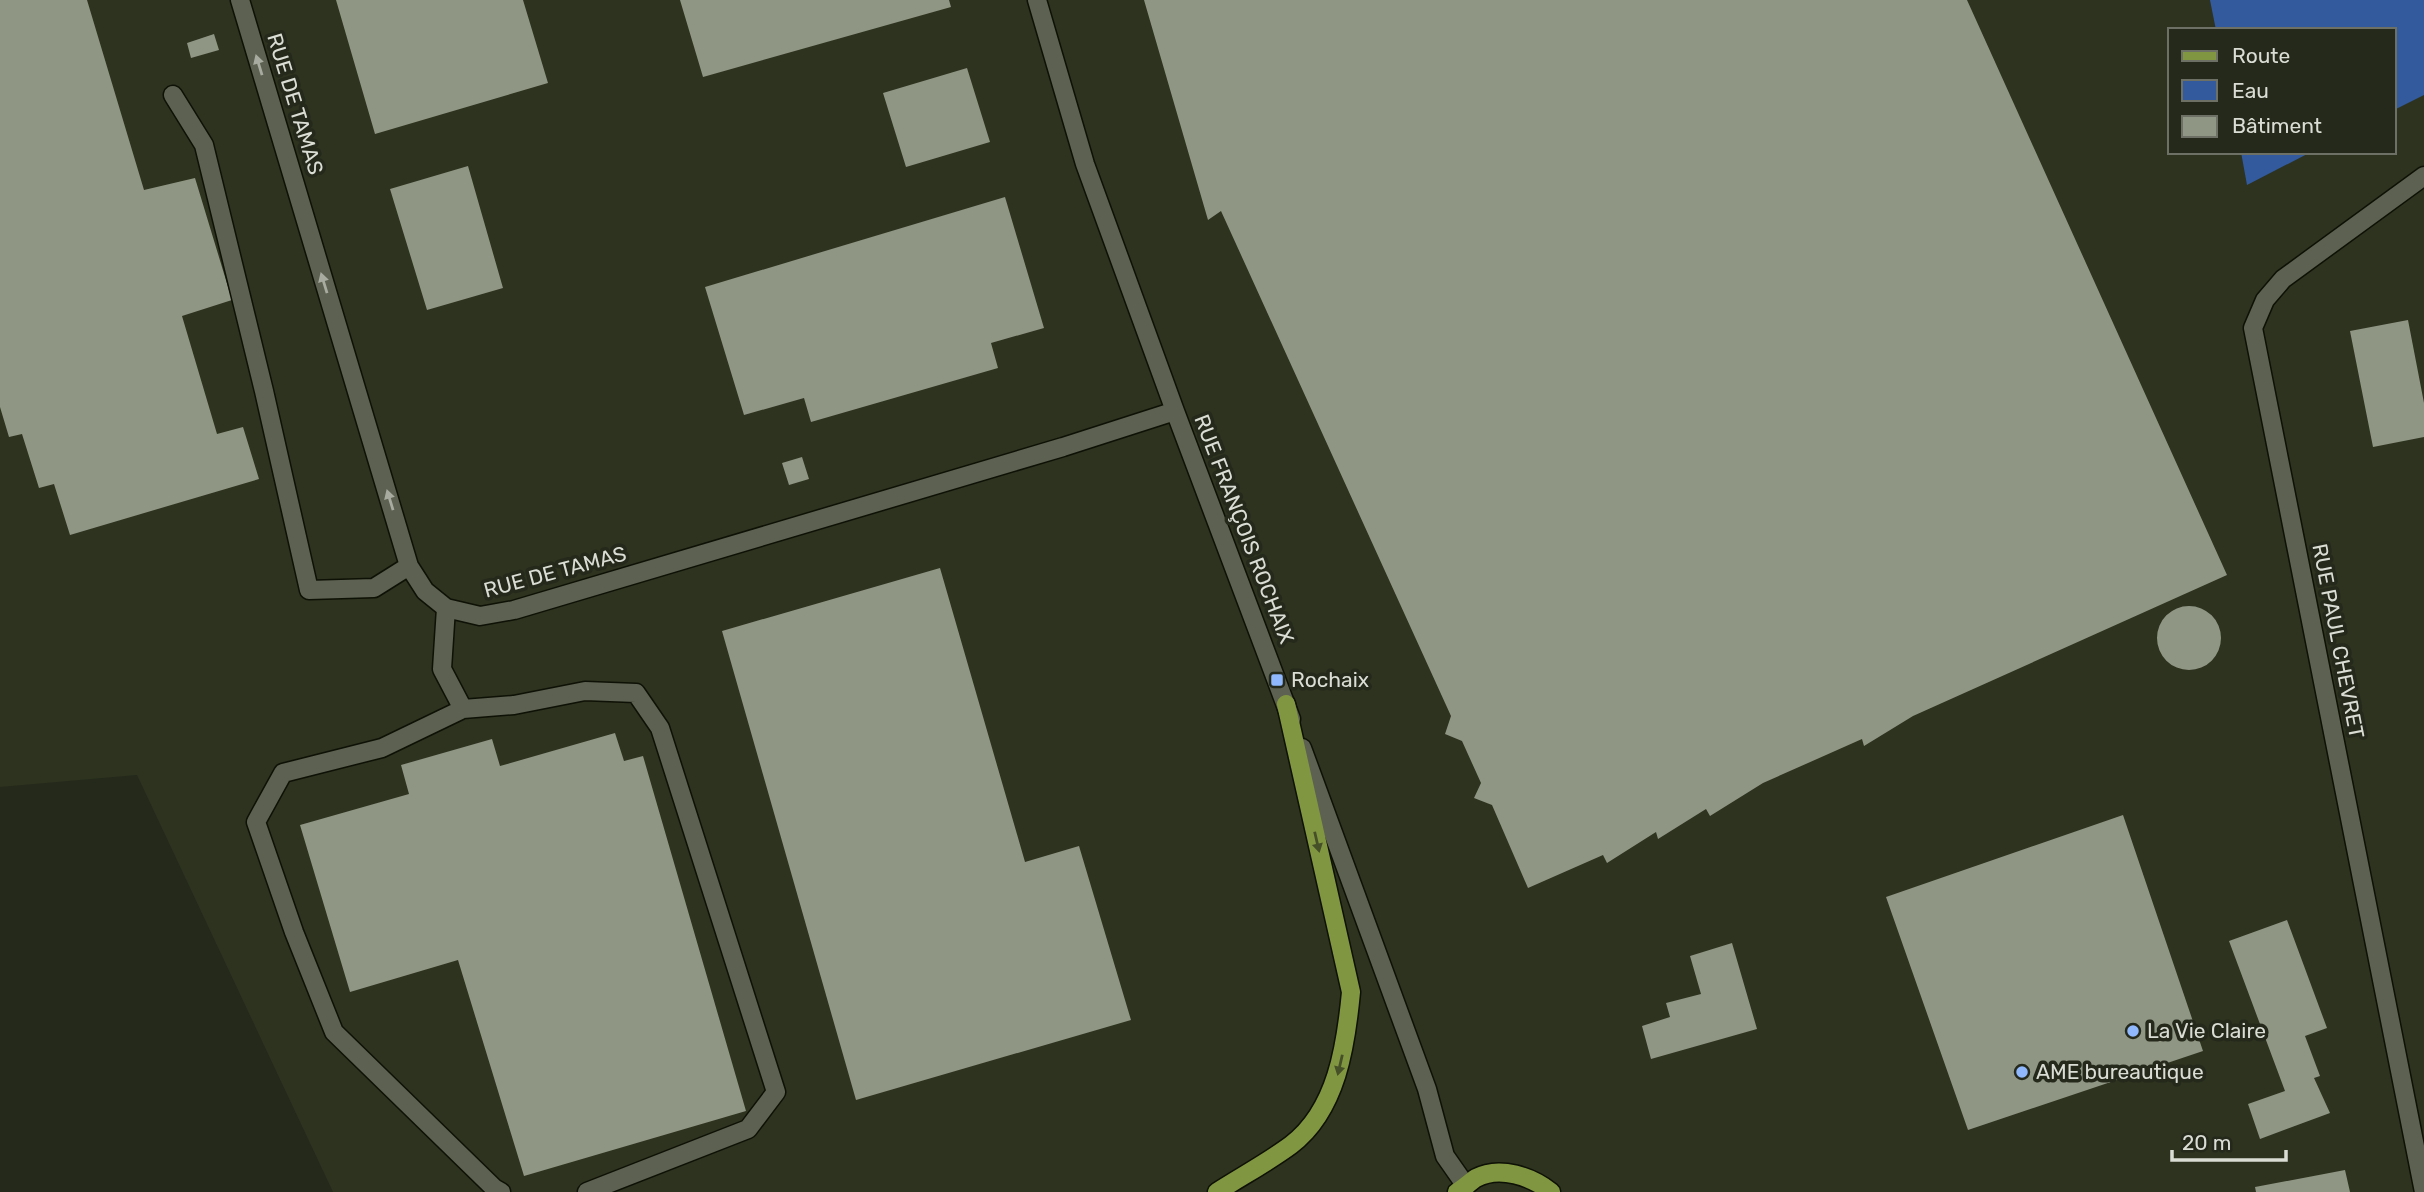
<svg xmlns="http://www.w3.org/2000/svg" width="2424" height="1192" font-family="Rubik,sans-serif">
<rect width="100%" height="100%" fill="#24291b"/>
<path fill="#2d331f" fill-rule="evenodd" d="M 0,0 L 2424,0 L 2424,1192 L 333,1192 L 137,775 L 0,787 ZM 2170,30 L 2394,30 L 2394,152 L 2170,152 Z"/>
<path fill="#325a9d" d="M 2210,0 L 2424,0 L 2424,95 L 2394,110 L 2394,30 L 2216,30 Z
M 2241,152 L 2311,152 L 2247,185 Z"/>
<path fill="#909684" d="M 0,0 L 87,0 L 144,190 L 195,178 L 232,300 L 182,316 L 217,434 L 243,427 L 259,479 L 70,535 L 54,484 L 39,488 L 22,434 L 9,437 L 0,407 Z
M 336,0 L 523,0 L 548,83 L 375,134 Z
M 680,0 L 949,0 L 951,7 L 703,77 Z
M 1144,0 L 1967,0 L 2227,575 L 1913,716 L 1864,746 L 1862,739 L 1763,783 L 1710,816 L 1706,809 L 1658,839 L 1656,832 L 1607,863 L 1603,855 L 1528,888 L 1492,805 L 1474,798 L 1481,783 L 1462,741 L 1445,734 L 1451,716 L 1221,211 L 1208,220 Z
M 214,34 L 219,50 L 191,58 L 187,43 Z
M 967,68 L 990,142 L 906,167 L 883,93 Z
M 468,166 L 503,288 L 427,310 L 390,189 Z
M 1005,197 L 1044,328 L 991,343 L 998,368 L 811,422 L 804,398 L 744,415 L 705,287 Z
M 2408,320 L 2424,403 L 2424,437 L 2373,447 L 2350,331 Z
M 802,457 L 809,479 L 789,485 L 782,463 Z
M 940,568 L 1025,862 L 1079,846 L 1131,1020 L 856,1100 L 722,631 Z
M2157 638a32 32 0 1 1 64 0a32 32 0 1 1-64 0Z
M 615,733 L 624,761 L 643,756 L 746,1111 L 524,1176 L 458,960 L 350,992 L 300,825 L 409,794 L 401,765 L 492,739 L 500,766 Z
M 2123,815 L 2203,1051 L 1968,1130 L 1886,897 Z
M 2287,920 L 2327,1028 L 2305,1036 L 2320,1076 L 2314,1078 L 2330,1113 L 2260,1139 L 2248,1104 L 2285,1091 L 2229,941 Z
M 1732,943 L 1757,1029 L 1651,1059 L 1642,1026 L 1670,1017 L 1666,1003 L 1701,994 L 1690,956 Z
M 2345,1170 L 2350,1192 L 2256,1192 L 2255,1187 Z"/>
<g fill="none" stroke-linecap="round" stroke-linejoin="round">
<g stroke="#0e1105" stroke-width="21">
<path id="minor" d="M 240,0 L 409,566 L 425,591 L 446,608 L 480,616 L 514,610 L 1063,447 L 1175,411
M 1037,0 L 1085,164 L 1175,411 L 1291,719
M 173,95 L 204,145 L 264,391 L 309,590 L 374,588 L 409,566
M 2424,176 L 2283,279 L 2265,300 L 2253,328 L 2424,1192
M 446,608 L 442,669 L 463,709
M 1302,748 L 1427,1089 L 1445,1156 L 1466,1186
M 501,1192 L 494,1188 L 334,1032 L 294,932 L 256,822 L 283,773 L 382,748 L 463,709 L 514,705 L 585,691 L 636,693 L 660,728 L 776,1092 L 748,1129 L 587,1192"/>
</g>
<g stroke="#0e1105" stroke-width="21">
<path id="major" d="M 1217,1192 C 1242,1176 1268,1162 1291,1145 C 1337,1110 1346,1045 1351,992 L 1286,704
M 1457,1192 C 1464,1188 1470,1182 1476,1178 C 1500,1165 1532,1177 1551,1192"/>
</g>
<use href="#minor" stroke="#5c6151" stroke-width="18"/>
<use href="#major" stroke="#819641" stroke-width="18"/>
</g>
<defs><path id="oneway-solid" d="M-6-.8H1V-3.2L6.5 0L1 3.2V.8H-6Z" transform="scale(1.75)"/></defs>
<g fill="#a8aba0">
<use href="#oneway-solid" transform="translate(259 65) rotate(-107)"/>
<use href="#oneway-solid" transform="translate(324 283) rotate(-107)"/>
<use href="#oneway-solid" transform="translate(390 500) rotate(-107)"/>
</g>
<g fill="#454f28">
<use href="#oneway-solid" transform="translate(1317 842) rotate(77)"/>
<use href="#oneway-solid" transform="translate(1340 1065) rotate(103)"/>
</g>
<g fill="#8fb8fd" stroke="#24291b" stroke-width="2.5">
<rect x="1270" y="673" width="14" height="14" rx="3.5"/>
<circle cx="2133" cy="1031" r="7"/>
<circle cx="2022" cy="1072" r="7"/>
</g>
<g text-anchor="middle" stroke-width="7" stroke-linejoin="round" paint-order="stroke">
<g font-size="21" fill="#daddd4" stroke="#24291b">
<text transform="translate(295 104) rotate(73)" y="7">RUE DE TAMAS</text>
<text transform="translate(1244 529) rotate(69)" y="7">RUE FRANÇOIS ROCHAIX</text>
<text transform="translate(555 572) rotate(-15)" y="7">RUE DE TAMAS</text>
<text transform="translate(2338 641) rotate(79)" y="7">RUE PAUL CHEVRET</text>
</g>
<g font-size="21" fill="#daddd4" stroke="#24291b" text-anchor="start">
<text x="1291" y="687">Rochaix</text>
<text x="2147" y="1038">La Vie Claire</text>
<text x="2036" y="1079">AME bureautique</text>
</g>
</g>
<rect x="2168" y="28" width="228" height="126" fill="#24291b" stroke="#6d7165" stroke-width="2"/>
<rect x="2182" y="51" width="35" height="10" fill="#819641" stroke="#6d7165" stroke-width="2"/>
<text x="2232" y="63" font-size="21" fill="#daddd4">Route</text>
<rect x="2182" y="80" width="35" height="21" fill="#325a9d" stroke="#6d7165" stroke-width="2"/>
<text x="2232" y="98" font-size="21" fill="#daddd4">Eau</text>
<rect x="2182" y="116" width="35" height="21" fill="#909684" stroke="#6d7165" stroke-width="2"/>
<text x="2232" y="133" font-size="21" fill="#daddd4">Bâtiment</text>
<path d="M2172 1150v10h114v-10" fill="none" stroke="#daddd4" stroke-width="3.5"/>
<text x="2182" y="1150" font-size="21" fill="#daddd4" stroke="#24291b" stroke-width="5" paint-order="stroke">20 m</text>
</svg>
